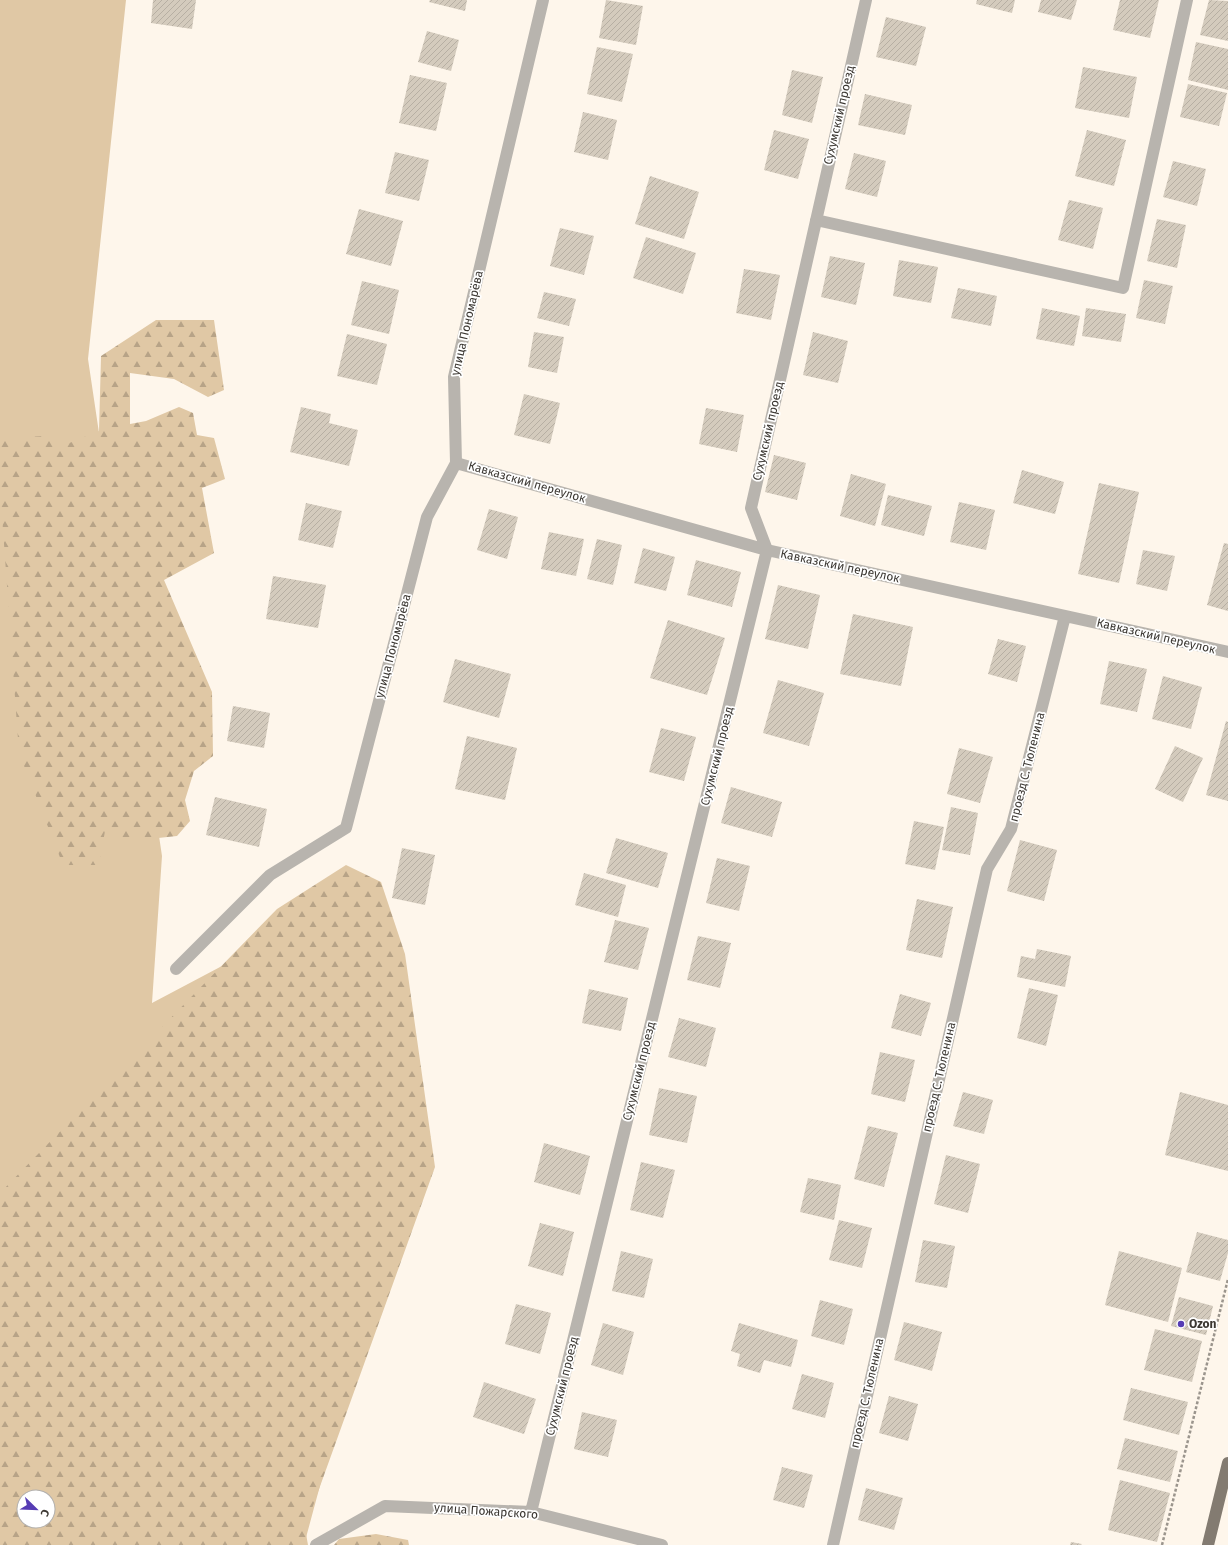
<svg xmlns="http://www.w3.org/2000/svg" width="1228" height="1545" font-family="'Fira Sans',sans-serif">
<defs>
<pattern id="forest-firs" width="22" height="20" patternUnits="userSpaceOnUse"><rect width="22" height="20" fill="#e0c8a5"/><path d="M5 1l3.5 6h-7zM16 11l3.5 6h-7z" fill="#b7a387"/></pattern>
<pattern id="building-hatch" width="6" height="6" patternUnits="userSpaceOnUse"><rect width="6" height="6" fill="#d4cbbd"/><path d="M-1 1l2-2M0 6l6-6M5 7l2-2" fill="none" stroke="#b7afa3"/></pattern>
</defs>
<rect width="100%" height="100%" fill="#fef6eb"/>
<path fill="#e0c8a5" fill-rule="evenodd" d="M 0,0 L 126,0 L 88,359 L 162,856 L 152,1003 L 354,896 L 411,1148 L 304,1545 L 0,1545 ZM 24,1497 L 48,1497 L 48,1521 L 24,1521 Z"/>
<path fill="url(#forest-firs)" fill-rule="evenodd" d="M 156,320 L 214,320 L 224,390 L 208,397 L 174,379 L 130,373 L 130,424 L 146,421 L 179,407 L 193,413 L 197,435 L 214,438 L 225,479 L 202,488 L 214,553 L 164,580 L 212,692 L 213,756 L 194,771 L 185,800 L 190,821 L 177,836 L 130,841 L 105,831 L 99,865 L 63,865 L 19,753 L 0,488 L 0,438 L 49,436 L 57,448 L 99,431 L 101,356 Z
M 346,865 L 381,882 L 405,954 L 435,1167 L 305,1528 L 308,1545 L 0,1545 L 0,1193 L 277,909 ZM 24,1497 L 48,1497 L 48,1521 L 24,1521 Z
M 376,1534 L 408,1540 L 409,1545 L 334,1545 L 339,1539 Z"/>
<path fill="url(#building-hatch)" d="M 153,0 L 196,0 L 192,29 L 151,23 Z
M 430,0 L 467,0 L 465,11 L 429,2 Z
M 606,0 L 643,6 L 636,45 L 599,38 Z
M 977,0 L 1015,0 L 1012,13 L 976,4 Z
M 1041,0 L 1077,0 L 1071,20 L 1038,12 Z
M 1120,0 L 1159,0 L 1150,38 L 1113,30 Z
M 1209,0 L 1228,1 L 1228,41 L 1200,35 Z
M 886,17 L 926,27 L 916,66 L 876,57 Z
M 427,31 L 459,40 L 451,71 L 418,62 Z
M 1196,42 L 1228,49 L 1228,90 L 1188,80 Z
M 597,47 L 633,54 L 622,102 L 587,94 Z
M 1083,67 L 1137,77 L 1129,118 L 1075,108 Z
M 792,70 L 823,77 L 812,123 L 782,115 Z
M 410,75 L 447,83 L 436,131 L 399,123 Z
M 1188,84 L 1227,93 L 1219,126 L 1180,117 Z
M 865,94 L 912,105 L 905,135 L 858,125 Z
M 583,112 L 617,120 L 608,160 L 574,152 Z
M 774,130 L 809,139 L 798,179 L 764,170 Z
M 1087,130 L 1126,140 L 1114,186 L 1075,176 Z
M 395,152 L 429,160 L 419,201 L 385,193 Z
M 854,153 L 886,161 L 877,197 L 845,189 Z
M 1173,161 L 1206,169 L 1197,206 L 1163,197 Z
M 650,176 L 699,192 L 684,239 L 635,224 Z
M 1069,200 L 1103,208 L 1093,249 L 1058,240 Z
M 359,209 L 403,221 L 391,266 L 346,254 Z
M 1157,219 L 1186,225 L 1177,268 L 1147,261 Z
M 560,228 L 594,236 L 584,275 L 550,266 Z
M 646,237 L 696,253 L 683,294 L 633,278 Z
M 830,256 L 865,263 L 856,305 L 821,297 Z
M 899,260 L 938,267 L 931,303 L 893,296 Z
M 744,269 L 780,275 L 771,320 L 736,313 Z
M 1144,280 L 1173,286 L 1165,324 L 1136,318 Z
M 362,281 L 399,290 L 389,334 L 351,325 Z
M 958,288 L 997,296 L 991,326 L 951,318 Z
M 544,292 L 576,299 L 569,326 L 537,318 Z
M 1042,308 L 1080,316 L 1074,346 L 1036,339 Z
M 1086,308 L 1126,314 L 1121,342 L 1082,336 Z
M 534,332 L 564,337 L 557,373 L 528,367 Z
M 813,332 L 848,341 L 838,383 L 803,375 Z
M 347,334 L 387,344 L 377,385 L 337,376 Z
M 524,394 L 560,403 L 550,444 L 514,435 Z
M 301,407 L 331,414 L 329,423 L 358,430 L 349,466 L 290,452 Z
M 706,408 L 744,415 L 737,452 L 699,444 Z
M 774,455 L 806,463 L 797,500 L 765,492 Z
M 1022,470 L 1064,482 L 1055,514 L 1013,503 Z
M 851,474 L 886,484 L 875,526 L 840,516 Z
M 1099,483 L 1139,492 L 1119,583 L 1078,574 Z
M 888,495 L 932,506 L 924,536 L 881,525 Z
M 959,502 L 995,510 L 986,550 L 950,542 Z
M 306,503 L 342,511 L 333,548 L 298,540 Z
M 489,509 L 518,517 L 507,559 L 477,550 Z
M 549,532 L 584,539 L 576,576 L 541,569 Z
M 597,539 L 622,545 L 613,585 L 587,579 Z
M 1224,543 L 1228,544 L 1228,611 L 1207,605 Z
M 643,548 L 675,557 L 666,591 L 634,583 Z
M 1143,550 L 1175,556 L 1167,591 L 1136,584 Z
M 696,560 L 741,572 L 732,607 L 687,595 Z
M 273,576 L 326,585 L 318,628 L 266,619 Z
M 778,585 L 820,595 L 808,649 L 765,639 Z
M 853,614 L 913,627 L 901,686 L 840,674 Z
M 668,620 L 725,638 L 707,695 L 650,678 Z
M 998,639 L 1026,646 L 1017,682 L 988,674 Z
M 455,659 L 511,674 L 499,718 L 443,702 Z
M 1109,661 L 1147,669 L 1137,712 L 1100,704 Z
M 1163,676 L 1202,687 L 1191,729 L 1152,719 Z
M 778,680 L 824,693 L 809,746 L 763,733 Z
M 233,706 L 270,713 L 264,748 L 227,741 Z
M 1226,721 L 1228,722 L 1228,801 L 1206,795 Z
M 661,728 L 696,737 L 684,781 L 649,772 Z
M 467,736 L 517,748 L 505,800 L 455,789 Z
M 1175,746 L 1203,758 L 1183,802 L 1155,789 Z
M 959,748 L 993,757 L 980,803 L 947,794 Z
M 731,787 L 782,802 L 772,837 L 721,823 Z
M 215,797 L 267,809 L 259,847 L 206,835 Z
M 951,807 L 978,813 L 970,855 L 942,850 Z
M 914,821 L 944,827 L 935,870 L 905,864 Z
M 616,838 L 668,853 L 658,888 L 606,873 Z
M 1020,840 L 1057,850 L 1044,901 L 1007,891 Z
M 402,848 L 435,855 L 425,905 L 392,898 Z
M 717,858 L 750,866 L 739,911 L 706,903 Z
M 584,873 L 626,885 L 618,917 L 575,905 Z
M 917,899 L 953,907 L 942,958 L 906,950 Z
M 615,920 L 649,928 L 638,970 L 604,962 Z
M 698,936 L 731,943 L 720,988 L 687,980 Z
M 1037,949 L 1071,956 L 1065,987 L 1017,977 L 1021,956 L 1035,959 Z
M 1029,988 L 1058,995 L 1046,1046 L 1017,1038 Z
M 589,989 L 628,998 L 621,1031 L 582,1023 Z
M 900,994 L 931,1003 L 921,1036 L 891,1028 Z
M 679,1018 L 716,1028 L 706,1067 L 668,1057 Z
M 880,1052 L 915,1060 L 905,1102 L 871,1094 Z
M 659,1088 L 697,1096 L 687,1143 L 649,1135 Z
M 963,1092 L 993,1100 L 984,1134 L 953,1126 Z
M 1180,1092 L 1228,1105 L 1228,1171 L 1165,1155 Z
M 868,1126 L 898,1133 L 884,1187 L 854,1179 Z
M 544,1143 L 590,1156 L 580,1195 L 534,1182 Z
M 946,1155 L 980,1164 L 968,1213 L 934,1204 Z
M 641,1162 L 675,1170 L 663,1218 L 630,1210 Z
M 808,1178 L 841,1185 L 834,1220 L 800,1212 Z
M 839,1220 L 872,1228 L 862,1268 L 829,1260 Z
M 540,1223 L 574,1232 L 563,1276 L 528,1266 Z
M 1197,1232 L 1228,1240 L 1228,1253 L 1220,1281 L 1186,1272 Z
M 923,1240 L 955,1246 L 947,1288 L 915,1282 Z
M 621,1251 L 653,1259 L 644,1298 L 612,1291 Z
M 1119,1251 L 1182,1268 L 1168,1322 L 1105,1305 Z
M 1179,1297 L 1213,1306 L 1206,1335 L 1171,1326 Z
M 820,1300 L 853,1309 L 844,1345 L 811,1336 Z
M 516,1304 L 551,1313 L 540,1354 L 505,1344 Z
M 904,1322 L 942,1332 L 932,1371 L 894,1360 Z
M 603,1323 L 634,1332 L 623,1375 L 591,1365 Z
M 739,1323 L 798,1340 L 791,1367 L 764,1360 L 760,1373 L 737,1366 L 740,1354 L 731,1351 Z
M 1155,1329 L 1202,1341 L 1192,1382 L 1144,1370 Z
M 802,1374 L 834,1383 L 825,1418 L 792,1409 Z
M 484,1382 L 536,1399 L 524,1434 L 473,1417 Z
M 1131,1388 L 1188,1402 L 1179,1435 L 1123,1420 Z
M 889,1396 L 918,1404 L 908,1441 L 879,1433 Z
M 582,1412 L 617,1420 L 608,1457 L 574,1449 Z
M 1125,1438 L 1178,1451 L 1170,1482 L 1117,1469 Z
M 782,1467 L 813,1475 L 804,1508 L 773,1500 Z
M 1120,1480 L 1170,1493 L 1157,1542 L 1108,1530 Z
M 866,1488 L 903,1498 L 894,1530 L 858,1520 Z
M 1071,1542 L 1082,1544 L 1081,1545 L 1070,1545 Z"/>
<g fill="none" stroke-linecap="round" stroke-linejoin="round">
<path stroke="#9b958d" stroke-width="2.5" stroke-dasharray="3 2" stroke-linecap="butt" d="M 1162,1545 L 1228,1279"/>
<path stroke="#b8b4ae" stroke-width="12" d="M 816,220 L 1123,288 L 1187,0
M 456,463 L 767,550 L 1228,652
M 176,969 L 270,875 L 346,828 L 427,517 L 456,463 L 454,377 L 543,0
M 531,1512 L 767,550 L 751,508 L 866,0
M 316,1545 L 385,1506 L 531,1512 L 662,1545
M 833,1545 L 987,869 L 1011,829 L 1065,616"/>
<path stroke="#837b71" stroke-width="12" d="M 1208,1545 L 1228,1463"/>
</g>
<circle fill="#563cb4" stroke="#fff" stroke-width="1.5" cx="1181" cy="1324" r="4"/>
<g text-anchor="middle" stroke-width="3.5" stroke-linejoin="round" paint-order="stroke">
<g font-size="12" fill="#3c3833" stroke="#fff">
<text transform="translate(839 115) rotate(-77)" y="4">Сухумский проезд</text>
<text transform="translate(467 323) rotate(-77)" y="4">улица Пономарёва</text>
<text transform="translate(768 431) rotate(-77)" y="4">Сухумский проезд</text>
<text transform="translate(527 482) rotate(16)" y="4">Кавказский переулок</text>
<text transform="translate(840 566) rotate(12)" y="4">Кавказский переулок</text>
<text transform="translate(1156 636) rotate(13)" y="4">Кавказский переулок</text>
<text transform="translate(393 646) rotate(-75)" y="4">улица Пономарёва</text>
<text transform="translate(717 756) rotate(-76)" y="4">Сухумский проезд</text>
<text transform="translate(1027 767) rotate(-76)" y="4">проезд С. Тюленина</text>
<text transform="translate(639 1071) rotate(-76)" y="4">Сухумский проезд</text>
<text transform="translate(939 1077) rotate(-77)" y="4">проезд С. Тюленина</text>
<text transform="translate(562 1386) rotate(-76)" y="4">Сухумский проезд</text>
<text transform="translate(867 1393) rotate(-77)" y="4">проезд С. Тюленина</text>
<text transform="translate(486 1511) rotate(4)" y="4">улица Пожарского</text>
</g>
<g font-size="12" font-weight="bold" fill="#3c3833" stroke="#fff" text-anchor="start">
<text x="1189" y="1328">Ozon</text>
</g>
</g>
<g transform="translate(36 1509) rotate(113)"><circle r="19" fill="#ffffff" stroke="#b1afad"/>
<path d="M0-3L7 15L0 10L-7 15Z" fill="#563cb4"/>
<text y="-6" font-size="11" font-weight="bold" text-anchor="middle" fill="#3c3833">С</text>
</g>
</svg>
